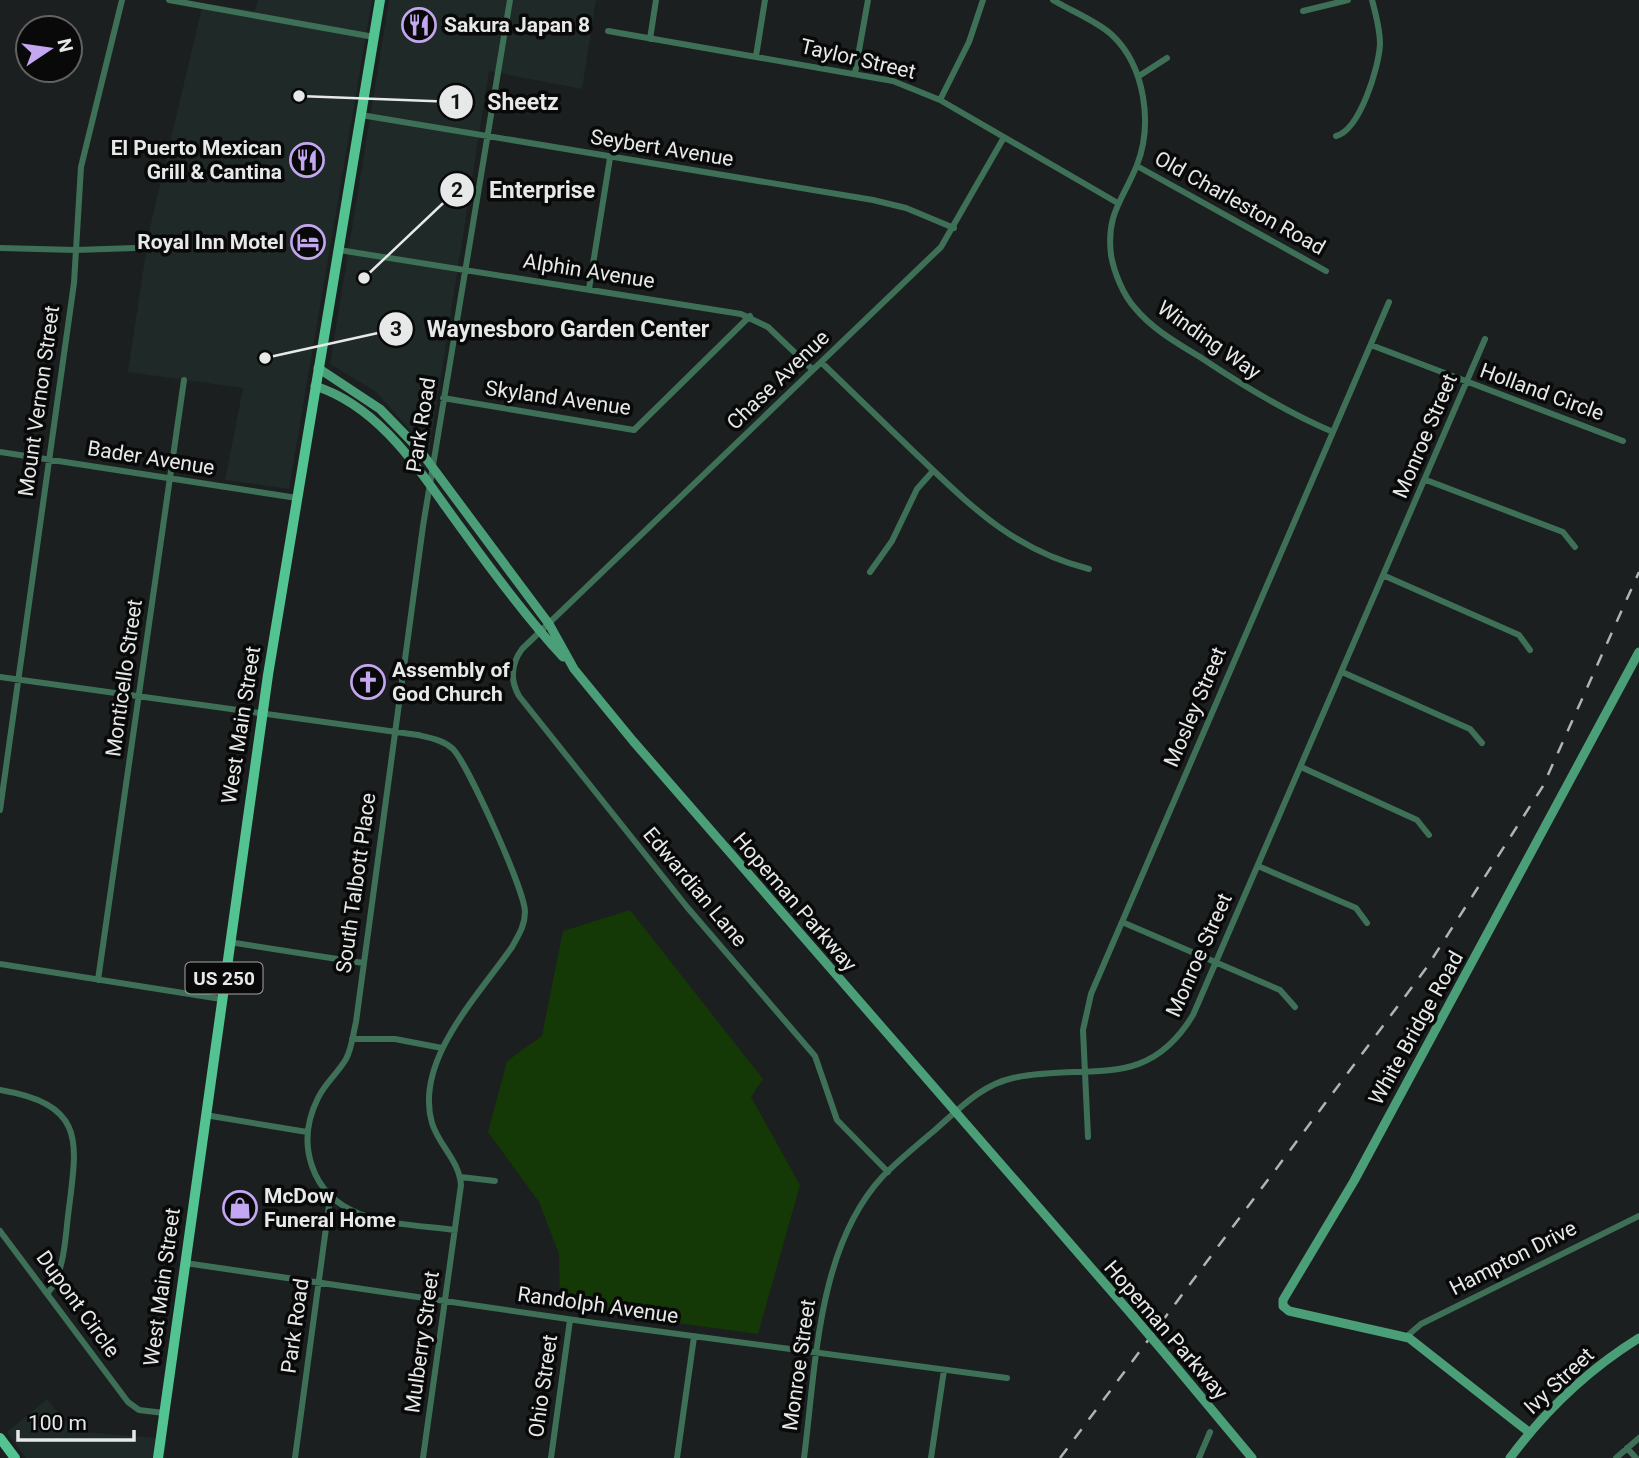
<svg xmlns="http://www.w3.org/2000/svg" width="1639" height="1458" font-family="Roboto,sans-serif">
<rect width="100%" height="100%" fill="#1c1f1f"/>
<path fill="#1f2928" d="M 258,0 L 372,0 L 289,489 L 225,480 L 243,388 L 128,372 L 149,232 L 203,3 L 255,11 Z
M 389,0 L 596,0 L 582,89 L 489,71 L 429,451 L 375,391 L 330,364 Z
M 47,1399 L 73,1431 L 167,1439 L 164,1458 L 26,1458 L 7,1432 Z"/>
<path fill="#143806" d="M 630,910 L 763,1079 L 751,1097 L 800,1185 L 758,1334 L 560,1307 L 559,1254 L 539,1202 L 488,1132 L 507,1061 L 542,1036 L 563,931 Z"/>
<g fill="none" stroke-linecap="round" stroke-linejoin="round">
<path stroke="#3e7058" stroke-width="6" d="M 169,0 L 374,37
M 1053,0 C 1071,11 1097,21 1112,35 C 1145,66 1153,124 1137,165 C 1123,200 1106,213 1111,255 C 1114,272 1123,295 1135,308 C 1153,330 1179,344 1203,359 C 1245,387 1286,412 1333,432
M 1303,11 L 1348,0
M 608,31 L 893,81 L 940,100 L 1116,202
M 650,39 L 656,0
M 756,56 L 765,0
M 855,73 L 868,0
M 1139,76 L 1167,58
M 940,100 L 969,42 L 983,0
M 361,115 L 873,200 L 906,208 L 954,228
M 1336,136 C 1360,130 1379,67 1380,44 C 1380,29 1376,15 1372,0
M 1137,166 L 1326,271
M 0,248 L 76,250 L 164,247
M 339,250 L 741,314 L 768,327 L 813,370
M 589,289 L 610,158
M 1371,345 L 1623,441
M 821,362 C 852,392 883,422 914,452 C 969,504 1012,550 1089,569
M 443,398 L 634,430 L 750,316
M 0,452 L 297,498
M 1426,480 L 1563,532 L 1575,547
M 870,572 L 892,541 L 917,489 L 933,471
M 1385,576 L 1519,635 L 1530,650
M 1342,672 L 1470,729 L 1482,743
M 0,677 L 418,735 C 431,738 443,740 453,749 C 468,765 525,891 525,912 C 525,926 518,936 512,947 C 478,996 414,1061 432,1123 C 439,1146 459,1160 461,1185 L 423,1458
M 1301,767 L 1417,820 L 1429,835
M 0,810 L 74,283 L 81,167 L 122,0
M 1258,866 L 1356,908 L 1367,923
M 1122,922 L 1280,990 L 1295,1007
M 229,942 L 363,963
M 0,964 L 221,999
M 98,980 L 184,380
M 352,1039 L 395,1039 L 442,1048
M 0,1090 C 88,1105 77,1142 68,1216 C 65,1242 64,1272 48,1293
M 205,1115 L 307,1132
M 1088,1137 L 1083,1030 L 1091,994 L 1389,302
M 888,1172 L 837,1120 L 815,1056 L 687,907 L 519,696 C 510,680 511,664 522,649 L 941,247 L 1003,139
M 461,1177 L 495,1181
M 455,1230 C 403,1223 332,1226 312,1166 C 304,1143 307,1120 318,1098 C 325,1083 338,1073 346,1059 C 352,1048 353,1034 356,1022 L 423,526 L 510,0
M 0,1231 L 128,1402 L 139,1410 L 164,1413
M 185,1263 L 595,1323 L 1007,1378
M 1406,1337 L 1421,1324 L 1639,1216
M 1627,1448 L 1636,1458
M 295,1458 L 330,1198
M 551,1458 L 570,1320
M 677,1458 L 694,1337
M 804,1458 C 816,1366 817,1247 883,1176 C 899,1160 917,1145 935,1130 C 959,1109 981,1085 1013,1078 C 1088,1062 1146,1093 1193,1015 L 1485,339
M 931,1458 L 944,1370
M 1199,1458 L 1210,1432
M 1616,1458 L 1639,1438"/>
<path stroke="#4b9f78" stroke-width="9" d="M 318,368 L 380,409 L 418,448 L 549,624 L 574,669 L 633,741 L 1133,1316
M 315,386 C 384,408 423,477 464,532 C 495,575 527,618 563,657
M 1167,1356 L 1252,1458
M 1530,1433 L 1409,1338 L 1289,1311 L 1283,1306 L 1283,1300 L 1354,1181 L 1639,652
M 1510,1458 C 1545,1411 1589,1369 1639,1338"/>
<path stroke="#52c391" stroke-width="10" d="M 0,1438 L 15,1458
M 158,1458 L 268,675 L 380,0"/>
<path stroke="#b2b4b4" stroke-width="2.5" stroke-dasharray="12 12" stroke-linecap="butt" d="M 1060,1458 L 1427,967 L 1543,786 L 1639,572"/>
<path stroke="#4b9f78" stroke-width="9" d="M 1133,1316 L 1167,1356"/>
</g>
<defs>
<g id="restaurant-ring" transform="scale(1.75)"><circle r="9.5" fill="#080908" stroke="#c4a7f1" stroke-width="1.5"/><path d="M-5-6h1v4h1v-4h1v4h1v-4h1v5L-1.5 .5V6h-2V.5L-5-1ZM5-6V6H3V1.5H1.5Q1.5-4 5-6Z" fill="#c4a7f1"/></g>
<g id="hotel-ring" transform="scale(1.75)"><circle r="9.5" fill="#080908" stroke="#c4a7f1" stroke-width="1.5"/><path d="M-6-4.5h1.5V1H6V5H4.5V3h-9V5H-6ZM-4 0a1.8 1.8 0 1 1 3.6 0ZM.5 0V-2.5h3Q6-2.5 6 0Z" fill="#c4a7f1"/></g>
<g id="church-ring" transform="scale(1.75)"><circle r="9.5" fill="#080908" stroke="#c4a7f1" stroke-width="1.5"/><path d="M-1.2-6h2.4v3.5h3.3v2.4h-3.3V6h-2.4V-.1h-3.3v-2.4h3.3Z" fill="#c4a7f1"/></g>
<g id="shop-ring" transform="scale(1.75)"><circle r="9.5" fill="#080908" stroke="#c4a7f1" stroke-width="1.5"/><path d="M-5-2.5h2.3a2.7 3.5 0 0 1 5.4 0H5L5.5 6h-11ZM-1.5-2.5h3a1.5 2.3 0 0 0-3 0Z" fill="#c4a7f1"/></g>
</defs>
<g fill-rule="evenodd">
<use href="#restaurant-ring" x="419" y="25"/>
<use href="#restaurant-ring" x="307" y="160"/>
<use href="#hotel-ring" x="308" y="242"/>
<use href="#church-ring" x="368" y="682"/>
<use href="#shop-ring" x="240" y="1208"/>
</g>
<g text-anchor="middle" stroke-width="7" stroke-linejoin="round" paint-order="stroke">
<rect fill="#080908" stroke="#a4a6a6" stroke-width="2" x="185.5" y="962.5" width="77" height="31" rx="5"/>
<g font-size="19" font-weight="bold" fill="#e7e9e9">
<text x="224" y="985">US 250</text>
</g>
<g font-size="21" font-weight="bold" fill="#e7e9e9" stroke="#080908" text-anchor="start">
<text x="444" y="32">Sakura Japan 8</text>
<text x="282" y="155" text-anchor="end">El Puerto Mexican<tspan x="282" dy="24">Grill &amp; Cantina</tspan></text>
<text x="284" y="249" text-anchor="end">Royal Inn Motel</text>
<text x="392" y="677">Assembly of<tspan x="392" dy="24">God Church</tspan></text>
<text x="264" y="1203">McDow<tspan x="264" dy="24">Funeral Home</tspan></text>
</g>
<g font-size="21" fill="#e7e9e9" stroke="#080908">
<text transform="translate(858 59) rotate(13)" y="7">Taylor Street</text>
<text transform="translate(662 148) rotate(9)" y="7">Seybert Avenue</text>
<text transform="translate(1240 203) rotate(29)" y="7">Old Charleston Road</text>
<text transform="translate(589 271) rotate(9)" y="7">Alphin Avenue</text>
<text transform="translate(1209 340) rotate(35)" y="7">Winding Way</text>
<text transform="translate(778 380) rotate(-44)" y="7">Chase Avenue</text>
<text transform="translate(1542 392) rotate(20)" y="7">Holland Circle</text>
<text transform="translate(558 398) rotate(8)" y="7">Skyland Avenue</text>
<text transform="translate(39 401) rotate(-82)" y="7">Mount Vernon Street</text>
<text transform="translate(421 425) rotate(-81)" y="7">Park Road</text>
<text transform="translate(1425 436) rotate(-67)" y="7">Monroe Street</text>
<text transform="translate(151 458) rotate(9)" y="7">Bader Avenue</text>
<text transform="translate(124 678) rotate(-82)" y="7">Monticello Street</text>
<text transform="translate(1195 707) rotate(-67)" y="7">Mosley Street</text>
<text transform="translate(241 725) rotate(-81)" y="7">West Main Street</text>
<text transform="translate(356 883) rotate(-82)" y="7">South Talbott Place</text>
<text transform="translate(695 887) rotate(50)" y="7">Edwardian Lane</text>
<text transform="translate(795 902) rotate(49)" y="7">Hopeman Parkway</text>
<text transform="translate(1199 955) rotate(-66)" y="7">Monroe Street</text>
<text transform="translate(1416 1028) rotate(-61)" y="7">White Bridge Road</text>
<text transform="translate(1513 1258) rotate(-27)" y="7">Hampton Drive</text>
<text transform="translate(162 1287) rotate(-82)" y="7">West Main Street</text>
<text transform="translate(78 1304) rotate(54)" y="7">Dupont Circle</text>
<text transform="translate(598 1305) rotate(8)" y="7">Randolph Avenue</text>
<text transform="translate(295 1326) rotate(-82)" y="7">Park Road</text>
<text transform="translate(1166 1330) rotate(49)" y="7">Hopeman Parkway</text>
<text transform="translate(422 1342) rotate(-82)" y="7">Mulberry Street</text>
<text transform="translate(799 1365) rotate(-82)" y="7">Monroe Street</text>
<text transform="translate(1559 1381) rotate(-43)" y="7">Ivy Street</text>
<text transform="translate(543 1386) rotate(-82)" y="7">Ohio Street</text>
</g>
</g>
<path fill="none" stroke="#e7e9e9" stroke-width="2.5" d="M299 96L456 102M364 278L457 190M265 358L396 329"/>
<g fill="#e7e9e9" stroke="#080908" stroke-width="2.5">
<circle cx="299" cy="96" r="7"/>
<circle cx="364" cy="278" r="7"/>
<circle cx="265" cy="358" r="7"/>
<circle cx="456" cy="102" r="18"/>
<circle cx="457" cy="190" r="18"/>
<circle cx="396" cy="329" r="18"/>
</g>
<g font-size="21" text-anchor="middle" font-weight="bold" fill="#111">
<text x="456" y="109">1</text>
<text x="457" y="197">2</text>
<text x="396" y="336">3</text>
</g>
<g font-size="23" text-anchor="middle" font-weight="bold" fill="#e7e9e9" stroke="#080908" stroke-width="7" stroke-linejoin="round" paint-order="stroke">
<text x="523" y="110">Sheetz</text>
<text x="542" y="198">Enterprise</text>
<text x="568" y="337">Waynesboro Garden Center</text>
</g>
<g transform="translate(49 49) rotate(77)"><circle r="33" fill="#080908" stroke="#616362" stroke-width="2"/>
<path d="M0-5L12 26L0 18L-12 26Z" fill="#c4a7f1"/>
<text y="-10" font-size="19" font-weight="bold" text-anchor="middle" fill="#e7e9e9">N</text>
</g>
<path d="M18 1430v10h116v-10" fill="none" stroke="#e7e9e9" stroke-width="3.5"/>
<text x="28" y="1430" font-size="21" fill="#e7e9e9" stroke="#080908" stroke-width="5" paint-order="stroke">100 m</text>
</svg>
